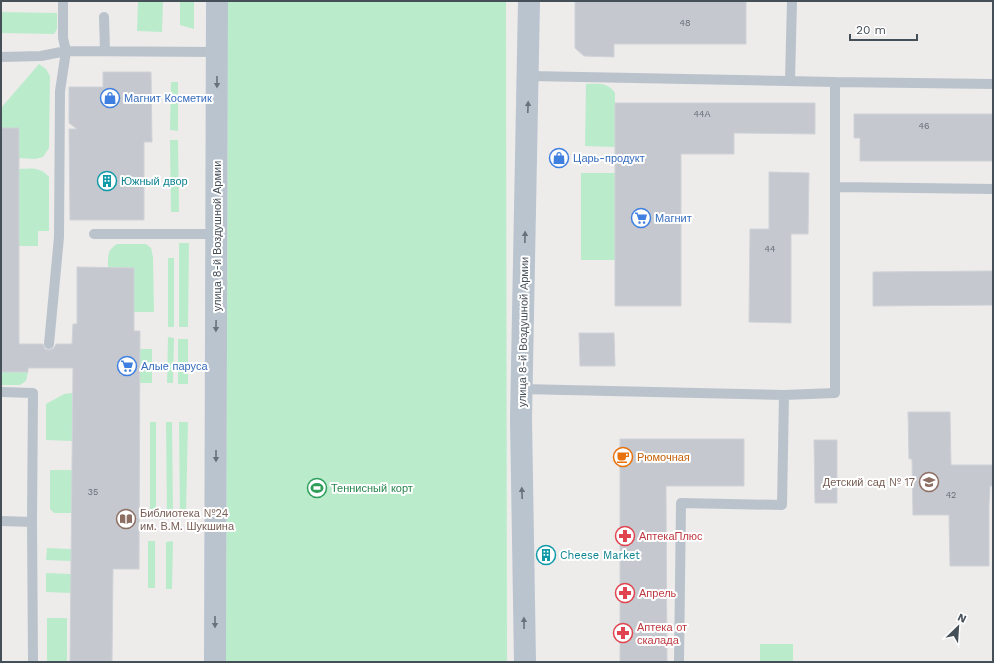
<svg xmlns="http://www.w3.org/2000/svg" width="994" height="663" font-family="'Work Sans',sans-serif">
<rect width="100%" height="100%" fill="#eeebeb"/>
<path fill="#baeccc" d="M 138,1 L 163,1 L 162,32 L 137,31 Z
M 180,1 L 194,1 L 194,29 L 180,25 Z
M 228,1 L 506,1 L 507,662 L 226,662 Z
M 1,12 L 57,13 L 57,29 L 54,34 L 1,33 Z
M 39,64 L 46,69 L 50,76 L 49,148 L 43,157 L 35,159 L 19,158 L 19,128 L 1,128 L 1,108 Z
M 171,82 L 178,82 L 178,131 L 170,130 Z
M 586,84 C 598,84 608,82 615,93 L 615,147 L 585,146 Z
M 170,140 L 178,140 L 179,212 L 171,212 Z
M 19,169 C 32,168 41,167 49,177 L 49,231 L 38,231 L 38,246 L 19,246 Z
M 581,173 L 615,173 L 615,260 L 581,260 Z
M 179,243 L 189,243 L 188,327 L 179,327 Z
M 117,244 L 146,244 L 151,248 L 153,257 L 154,312 L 134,312 L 134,268 L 108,267 C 108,257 107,250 117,244 Z
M 168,258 L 174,258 L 174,327 L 168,327 Z
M 168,337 L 174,338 L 173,383 L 167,383 Z
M 178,339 L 188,339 L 188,384 L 178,384 Z
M 140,349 L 152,349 L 152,383 L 140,383 Z
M 1,372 L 28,372 L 26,381 L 20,385 L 1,385 Z
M 72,393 L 72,441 L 46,440 L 46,404 L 64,394 Z
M 150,422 L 156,422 L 156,516 L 150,516 Z
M 166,422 L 172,422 L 173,516 L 167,516 Z
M 179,422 L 188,422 L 186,516 L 180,516 Z
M 50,470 L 72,470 L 71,513 L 54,513 L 50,509 Z
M 148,541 L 155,541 L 155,588 L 148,588 Z
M 173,541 L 172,589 L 166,589 L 166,542 Z
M 47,548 L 71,549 L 71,561 L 46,560 Z
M 46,573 L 71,574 L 71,593 L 46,592 Z
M 47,618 L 67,618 L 67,662 L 47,662 Z
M 760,644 L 793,644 L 793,662 L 760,662 Z"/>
<path fill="#c5c8ce" stroke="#cfd2d7" d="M 575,1 L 746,1 L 746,44 L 614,44 L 614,57 L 584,56 L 575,48 Z
M 103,72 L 151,72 L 152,142 L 144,142 L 144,220 L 70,220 L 69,129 L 77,129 L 69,123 L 69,87 L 103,87 Z
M 615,103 L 815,103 L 815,134 L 734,133 L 734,154 L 681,154 L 681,306 L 615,306 Z
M 854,114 L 993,114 L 993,161 L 860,161 L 860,138 L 854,138 Z
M 1,128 L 19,128 L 19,344 L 43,344 L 45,349 L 49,350 L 54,348 L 56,344 L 72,344 L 73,324 L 77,324 L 77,267 L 134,268 L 134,331 L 140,331 L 139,569 L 113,569 L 112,662 L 70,662 L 73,368 L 28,368 L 28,372 L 1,372 Z
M 769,172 L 809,173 L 808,234 L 791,234 L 791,323 L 749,322 L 750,229 L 769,229 Z
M 993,271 L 993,305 L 873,306 L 873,272 Z
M 579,333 L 614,333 L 615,366 L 580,366 Z
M 908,412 L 950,412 L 951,465 L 993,465 L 993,486 L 990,486 L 989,504 L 989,566 L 950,566 L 949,515 L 913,515 L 912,459 L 909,459 Z
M 620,439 L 744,439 L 744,486 L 666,486 L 667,662 L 620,662 Z
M 814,440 L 837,440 L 837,503 L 815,503 Z"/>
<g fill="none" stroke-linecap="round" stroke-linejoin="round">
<path stroke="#bac3cb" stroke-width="10" d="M 104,17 L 105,51
M 1,57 L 41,56 L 66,51 L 217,52
M 529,76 L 835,82 L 835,393 L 784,395
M 790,80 L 792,1
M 835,82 L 993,84
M 837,187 L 993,189
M 94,234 L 216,234
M 49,344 L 59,237 L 60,91 L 66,51 L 63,38 L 63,1
M 522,389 L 784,395 L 782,505 L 681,503 L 679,662
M 1,392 L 33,393 L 32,522 L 1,521
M 32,522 L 33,662"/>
<path stroke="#b9c4cf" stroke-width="22" d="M 215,662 L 217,1
M 525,662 L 521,418 L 529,1"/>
</g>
<defs><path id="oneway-solid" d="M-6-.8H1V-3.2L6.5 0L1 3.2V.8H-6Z"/></defs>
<g fill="#68727c">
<use href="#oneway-solid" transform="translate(217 82) rotate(90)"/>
<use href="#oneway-solid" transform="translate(528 107) rotate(-88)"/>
<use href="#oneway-solid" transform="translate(525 237) rotate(-89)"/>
<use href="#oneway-solid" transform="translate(216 326) rotate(91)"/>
<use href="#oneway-solid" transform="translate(216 456) rotate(90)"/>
<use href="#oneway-solid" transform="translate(522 493) rotate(-92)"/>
<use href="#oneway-solid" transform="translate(215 622) rotate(90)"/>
<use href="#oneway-solid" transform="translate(524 623) rotate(-91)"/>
</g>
<defs>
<g id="shop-ring" transform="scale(1)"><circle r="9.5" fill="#fff" stroke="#3f7fe0" stroke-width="1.5"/><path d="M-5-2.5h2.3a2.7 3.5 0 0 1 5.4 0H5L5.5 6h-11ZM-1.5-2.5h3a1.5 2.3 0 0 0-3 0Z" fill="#3f7fe0"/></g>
<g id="building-ring" transform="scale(1)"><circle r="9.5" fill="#fff" stroke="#0f9aa8" stroke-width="1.5"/><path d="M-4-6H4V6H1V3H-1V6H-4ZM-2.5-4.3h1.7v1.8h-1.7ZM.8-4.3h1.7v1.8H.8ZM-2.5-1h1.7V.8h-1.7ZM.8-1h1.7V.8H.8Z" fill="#0f9aa8"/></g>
<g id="supermarket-ring" transform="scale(1)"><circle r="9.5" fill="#fff" stroke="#3f7fe0" stroke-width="1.5"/><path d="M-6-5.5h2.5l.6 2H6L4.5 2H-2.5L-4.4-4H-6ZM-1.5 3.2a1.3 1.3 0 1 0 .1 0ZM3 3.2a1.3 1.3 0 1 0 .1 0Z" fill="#3f7fe0"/></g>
<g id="cafe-ring" transform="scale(1)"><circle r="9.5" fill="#fff" stroke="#e8710a" stroke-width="1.5"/><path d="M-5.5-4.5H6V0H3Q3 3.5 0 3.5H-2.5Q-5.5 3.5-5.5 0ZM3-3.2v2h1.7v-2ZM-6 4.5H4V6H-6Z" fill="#e8710a"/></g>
<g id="school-ring" transform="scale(1)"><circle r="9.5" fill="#fff" stroke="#8d6e63" stroke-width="1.5"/><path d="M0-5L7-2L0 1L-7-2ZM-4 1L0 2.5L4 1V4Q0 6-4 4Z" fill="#8d6e63"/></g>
<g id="stadium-ring" transform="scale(1)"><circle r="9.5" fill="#fff" stroke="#2e9e5b" stroke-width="1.5"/><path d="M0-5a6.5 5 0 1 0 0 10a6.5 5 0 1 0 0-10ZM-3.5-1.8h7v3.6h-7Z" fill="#2e9e5b"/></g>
<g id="library-ring" transform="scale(1)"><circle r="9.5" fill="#fff" stroke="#8d6e63" stroke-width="1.5"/><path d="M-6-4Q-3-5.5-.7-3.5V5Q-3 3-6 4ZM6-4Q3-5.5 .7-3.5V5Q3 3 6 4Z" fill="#8d6e63"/></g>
<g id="pharmacy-ring" transform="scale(1)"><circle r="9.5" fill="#fff" stroke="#e0444e" stroke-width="1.5"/><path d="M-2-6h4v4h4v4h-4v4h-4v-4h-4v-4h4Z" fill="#e0444e"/></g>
</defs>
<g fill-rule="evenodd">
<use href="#shop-ring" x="110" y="98"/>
<use href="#shop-ring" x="559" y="158"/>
<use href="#building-ring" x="107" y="181"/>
<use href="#supermarket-ring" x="641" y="218"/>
<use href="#supermarket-ring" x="127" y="366"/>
<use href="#cafe-ring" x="623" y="457"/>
<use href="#school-ring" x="929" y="482"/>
<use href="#stadium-ring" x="317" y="488"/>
<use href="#library-ring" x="126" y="519"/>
<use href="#pharmacy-ring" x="625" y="536"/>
<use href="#building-ring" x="546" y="555"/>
<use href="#pharmacy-ring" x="625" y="593"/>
<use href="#pharmacy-ring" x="623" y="633"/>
</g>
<g text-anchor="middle" stroke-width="4" stroke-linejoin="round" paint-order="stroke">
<g font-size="9" fill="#656d76">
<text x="685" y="26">48</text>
<text x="702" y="117">44А</text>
<text x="924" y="129">46</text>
<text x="770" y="252">44</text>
<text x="93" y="495">35</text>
<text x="951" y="498">42</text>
</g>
<g font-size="11" fill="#366cbe" stroke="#fff" text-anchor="start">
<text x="124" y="102">Магнит Косметик</text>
<text x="573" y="162">Царь-продукт</text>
<text x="655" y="222">Магнит</text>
<text x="141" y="370">Алые паруса</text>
</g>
<g font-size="11" fill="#0d838f" stroke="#fff" text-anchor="start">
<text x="121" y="185">Южный двор</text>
<text x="560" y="559">Cheese Market</text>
</g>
<g font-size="11" fill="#454f58" stroke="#fff">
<text transform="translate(217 236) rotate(-90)" y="4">улица 8-й Воздушной Армии</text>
<text transform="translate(523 332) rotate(-89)" y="4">улица 8-й Воздушной Армии</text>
</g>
<g font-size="11" fill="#c56008" stroke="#fff" text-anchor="start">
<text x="637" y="461">Рюмочная</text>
</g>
<g font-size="11" fill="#785e54" stroke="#fff" text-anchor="end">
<text x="915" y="486">Детский сад № 17</text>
<text x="140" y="517" text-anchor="start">Библиотека №24<tspan x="140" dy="13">им. В.М. Шукшина</tspan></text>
</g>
<g font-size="11" fill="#27864d" stroke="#fff" text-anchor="start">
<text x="331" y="492">Теннисный корт</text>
</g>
<g font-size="11" fill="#be3a42" stroke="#fff" text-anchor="start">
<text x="639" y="540">АптекаПлюс</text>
<text x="639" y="597">Апрель</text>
<text x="637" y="631">Аптека от<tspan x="637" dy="13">скалада</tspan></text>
</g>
</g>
<rect width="994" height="663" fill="none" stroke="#454f58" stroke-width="4"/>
<g transform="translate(958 627) rotate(25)" stroke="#ffffff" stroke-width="3" paint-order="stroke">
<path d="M0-3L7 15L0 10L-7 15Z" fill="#454f58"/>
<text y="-6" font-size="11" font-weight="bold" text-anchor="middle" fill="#454f58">N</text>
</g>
<path d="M850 34v6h67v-6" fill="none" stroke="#454f58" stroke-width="2"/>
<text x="856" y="34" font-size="12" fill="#454f58" stroke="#ffffff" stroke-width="3" paint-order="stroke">20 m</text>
</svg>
